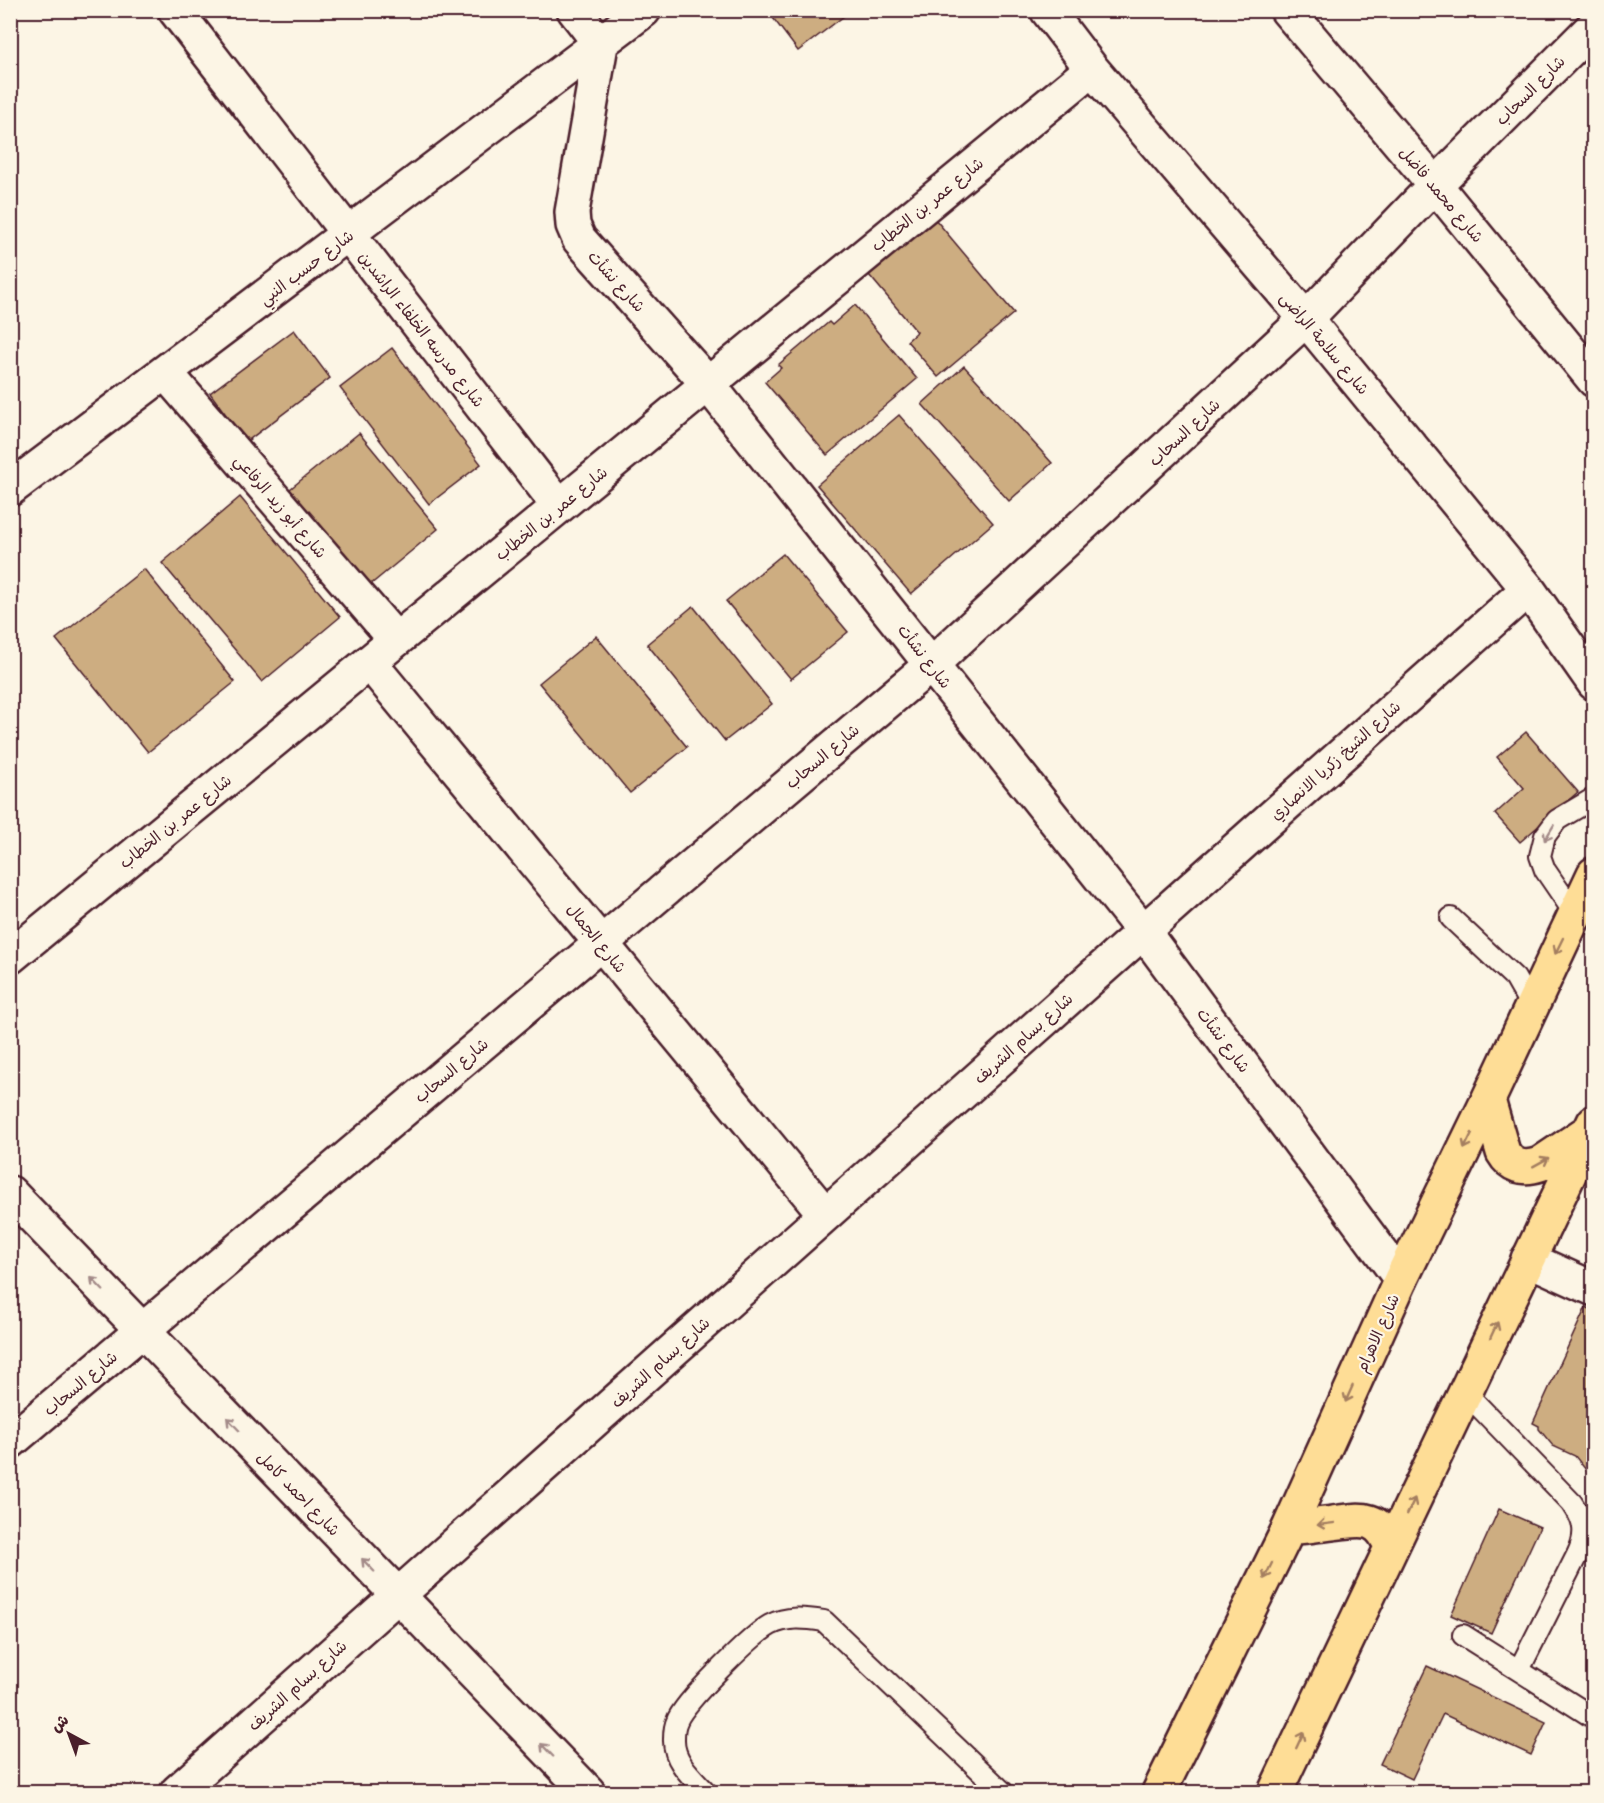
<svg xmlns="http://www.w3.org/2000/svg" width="1604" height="1803" font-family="Mali,'Playpen Sans Arabic',sans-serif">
<rect width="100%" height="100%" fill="#fcf5e5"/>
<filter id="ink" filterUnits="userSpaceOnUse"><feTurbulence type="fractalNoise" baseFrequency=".0167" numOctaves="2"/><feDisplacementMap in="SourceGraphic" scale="12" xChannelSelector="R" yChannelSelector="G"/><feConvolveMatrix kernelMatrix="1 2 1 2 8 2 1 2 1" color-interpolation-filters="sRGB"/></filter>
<g filter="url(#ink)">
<path fill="#cdad81" stroke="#4a1f2b" stroke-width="1.5" d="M 767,10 L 852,10 L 798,51 Z
M 930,213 L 1014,313 L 938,377 L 907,341 L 917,332 L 864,269 Z
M 855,305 L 917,379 L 827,455 L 765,382 L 781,368 L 778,365 L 829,322 L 832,325 Z
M 294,330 L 330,378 L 246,442 L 210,393 Z
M 392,348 L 481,464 L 429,504 L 340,388 Z
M 964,366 L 1052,463 L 1009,501 L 922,404 Z
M 899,415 L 993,523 L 911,594 L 817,485 Z
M 359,433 L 438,529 L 364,590 L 285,493 Z
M 240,497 L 340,617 L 262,682 L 162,563 Z
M 783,554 L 848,632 L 791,679 L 726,601 Z
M 144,569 L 235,682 L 148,752 L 56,639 Z
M 693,606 L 772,704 L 725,741 L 647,644 Z
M 596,636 L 687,747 L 630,793 L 539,683 Z
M 1526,732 L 1578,792 L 1520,842 L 1495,814 L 1524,788 L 1497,757 Z
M 1586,1307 L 1594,1311 L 1594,1480 L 1575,1456 L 1553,1446 L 1539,1429 L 1539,1426 L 1533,1423 Z
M 1499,1509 L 1540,1527 L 1491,1633 L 1451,1615 Z
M 1427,1666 L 1546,1722 L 1531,1755 L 1443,1714 L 1412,1779 L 1380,1764 Z"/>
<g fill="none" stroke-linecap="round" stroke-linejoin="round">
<g stroke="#4a1f2b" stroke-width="24">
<path id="service" d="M 1575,914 L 1545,870 L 1540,856 L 1545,836 L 1557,820 L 1594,798
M 1451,918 L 1515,978 L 1531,1006
M 1465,1392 L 1572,1503 C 1585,1522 1587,1534 1577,1555 L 1519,1670
M 1463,1635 L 1594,1718
M 706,1792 C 692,1777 673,1761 674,1739 C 674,1734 675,1725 677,1721 C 683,1703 752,1635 770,1625 C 787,1616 805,1618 824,1621 L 1003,1792"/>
</g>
<g stroke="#4a1f2b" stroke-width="38">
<path id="minor" d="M 175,10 L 559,506
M 574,10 L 601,45 L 572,212 L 573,225 L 579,239 L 708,384 L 1143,931 L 1401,1279
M 1047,10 L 1092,69 L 1306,319 L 1528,589 L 1594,683
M 1287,10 L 1435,185 L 1594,380
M 165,372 L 396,640
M 10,489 L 644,10
M 369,662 L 825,1214
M 10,957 L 1092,69
M 10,1193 L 588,1792
M 1528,1259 L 1594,1289
M 10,1442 L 932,664 L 1306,319 L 1435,185 L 1594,26
M 177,1792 L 1528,589"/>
</g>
<g stroke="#4a1f2b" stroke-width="38">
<path id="primary" d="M 1488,1100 L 1503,1152 C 1511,1166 1523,1170 1540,1164 L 1589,1131
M 1289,1528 C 1304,1526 1318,1525 1333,1523 C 1362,1519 1379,1515 1391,1547
M 1159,1792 L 1289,1528 L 1401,1279 L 1488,1100 L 1594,874
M 1275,1792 L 1594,1122"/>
</g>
<use href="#service" stroke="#fcf5e5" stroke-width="20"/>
<use href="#minor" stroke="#fcf5e5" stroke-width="33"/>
<use href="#primary" stroke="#fedd96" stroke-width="33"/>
</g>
<defs><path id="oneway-shaft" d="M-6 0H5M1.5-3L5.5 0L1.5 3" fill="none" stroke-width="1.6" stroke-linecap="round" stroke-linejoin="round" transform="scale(1.5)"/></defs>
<g stroke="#a38a88">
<use href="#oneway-shaft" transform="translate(1549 833) rotate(121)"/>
<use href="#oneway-shaft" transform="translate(97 1284) rotate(-134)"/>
<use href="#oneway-shaft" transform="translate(233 1424) rotate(-134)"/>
<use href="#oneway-shaft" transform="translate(368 1565) rotate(-134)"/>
<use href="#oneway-shaft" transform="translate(547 1750) rotate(-134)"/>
</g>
<g stroke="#a47e60">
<use href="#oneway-shaft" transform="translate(1559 946) rotate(116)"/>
<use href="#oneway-shaft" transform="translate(1468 1141) rotate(116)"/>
<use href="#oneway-shaft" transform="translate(1541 1162) rotate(-29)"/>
<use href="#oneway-shaft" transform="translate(1494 1330) rotate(-65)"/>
<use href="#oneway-shaft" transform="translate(1349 1394) rotate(114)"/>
<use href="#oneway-shaft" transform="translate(1411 1506) rotate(-65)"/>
<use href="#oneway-shaft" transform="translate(1326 1524) rotate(173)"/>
<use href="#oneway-shaft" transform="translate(1268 1571) rotate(116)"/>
<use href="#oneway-shaft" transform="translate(1300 1740) rotate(-65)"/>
</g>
</g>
<g text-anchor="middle" stroke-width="4.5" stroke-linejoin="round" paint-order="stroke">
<g font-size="16" fill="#4a1f2b" stroke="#fcf5e5">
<text transform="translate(1530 90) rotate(-45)" y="6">شارع السحاب</text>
<text transform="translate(1442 194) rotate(50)" y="6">شارع محمد فاضل</text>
<text transform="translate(927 204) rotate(-39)" y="6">شارع عمر بن الخطاب</text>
<text transform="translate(306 267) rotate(-37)" y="6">شارع حسب النبي</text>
<text transform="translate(617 281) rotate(48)" y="6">شارع نشأت</text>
<text transform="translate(422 329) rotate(52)" y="6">شارع مدرسه الخلفاء الراشدين</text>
<text transform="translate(1325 343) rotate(50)" y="6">شارع سلامة الراضى</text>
<text transform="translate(1184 432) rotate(-43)" y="6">شارع السحاب</text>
<text transform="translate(281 506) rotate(49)" y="6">شارع أبو زيد الرفاعي</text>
<text transform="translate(551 513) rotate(-39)" y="6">شارع عمر بن الخطاب</text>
<text transform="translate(925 656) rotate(52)" y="6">شارع نشأت</text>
<text transform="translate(822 756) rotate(-40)" y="6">شارع السحاب</text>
<text transform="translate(1335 760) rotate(-42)" y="6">شارع الشيخ زكريا الانصاري</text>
<text transform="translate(175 821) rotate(-39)" y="6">شارع عمر بن الخطاب</text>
<text transform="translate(597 938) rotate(51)" y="6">شارع الجمال</text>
<text transform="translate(1023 1038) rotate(-42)" y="6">شارع بسام الشريف</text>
<text transform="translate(1224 1040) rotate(53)" y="6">شارع نشأت</text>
<text transform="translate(451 1070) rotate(-40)" y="6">شارع السحاب</text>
<text transform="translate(1377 1333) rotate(-66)" y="6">شارع الاهرام</text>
<text transform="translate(660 1362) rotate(-42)" y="6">شارع بسام الشريف</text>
<text transform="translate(80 1383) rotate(-40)" y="6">شارع السحاب</text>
<text transform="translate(299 1493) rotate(46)" y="6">شارع احمد كامل</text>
<text transform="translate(297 1685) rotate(-42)" y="6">شارع بسام الشريف</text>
</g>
</g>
<rect width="1604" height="1803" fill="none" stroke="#fcf5e5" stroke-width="36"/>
<rect x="18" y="18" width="1568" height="1767" fill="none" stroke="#4a1f2b" stroke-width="2" filter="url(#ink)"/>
<g transform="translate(69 1734) rotate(319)" stroke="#fcf5e5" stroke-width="4.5" paint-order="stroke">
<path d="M0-4.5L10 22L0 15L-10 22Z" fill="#4a1f2b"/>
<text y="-9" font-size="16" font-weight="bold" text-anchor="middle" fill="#4a1f2b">ش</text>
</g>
</svg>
